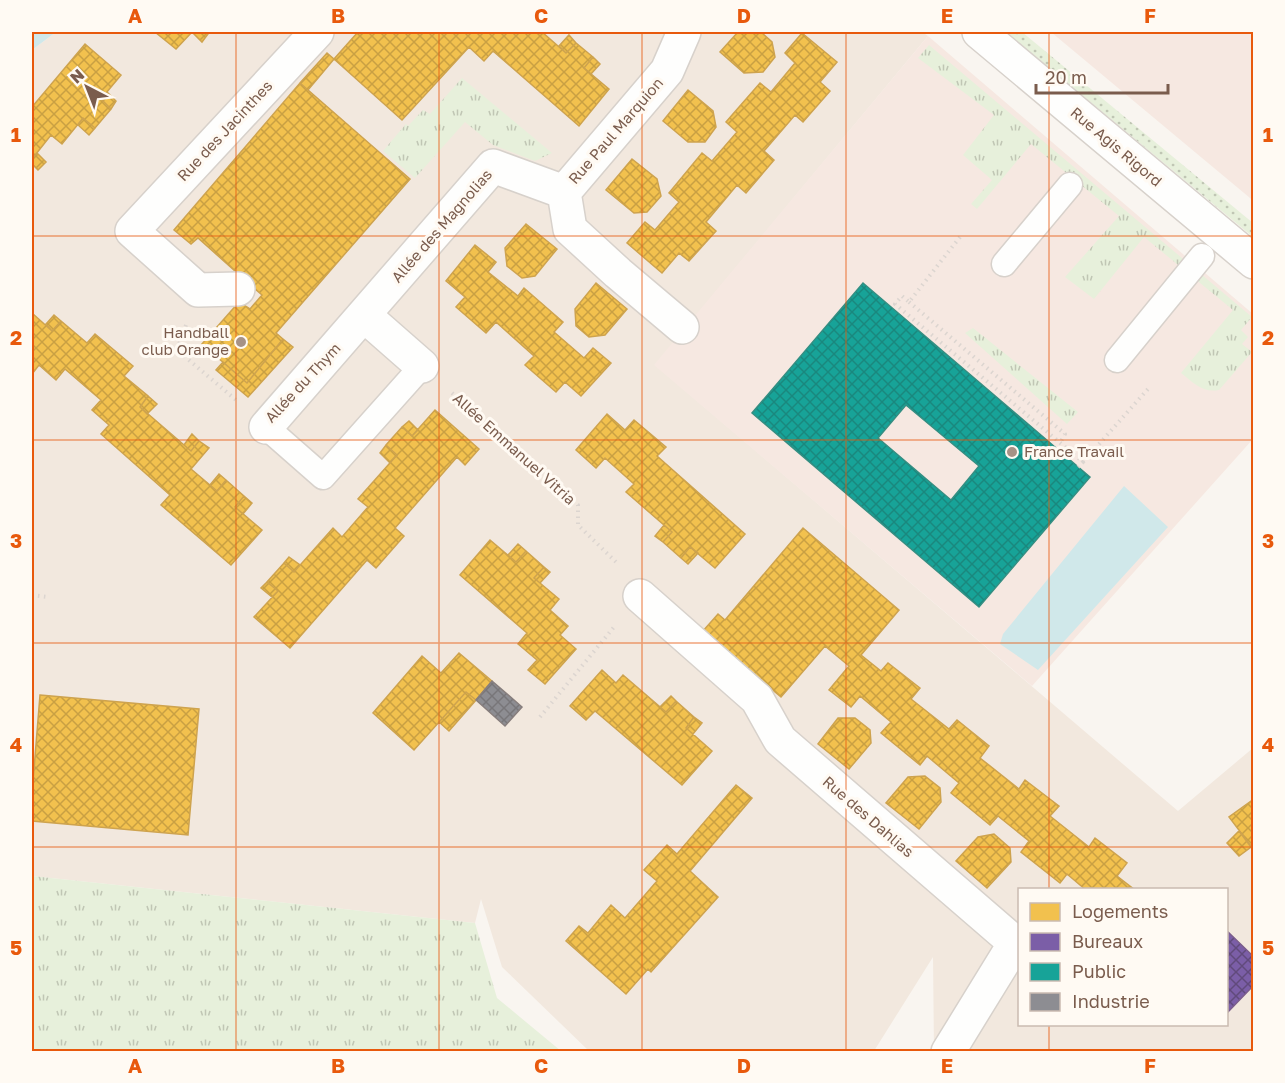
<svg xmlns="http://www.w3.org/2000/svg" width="1285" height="1083" font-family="'Golos Text',sans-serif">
<defs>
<pattern id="grass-tufts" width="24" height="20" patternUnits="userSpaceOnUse" patternTransform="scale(1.5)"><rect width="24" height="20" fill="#e7f0db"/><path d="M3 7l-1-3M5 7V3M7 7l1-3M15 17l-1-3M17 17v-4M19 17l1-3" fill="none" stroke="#c0c6b4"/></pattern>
<pattern id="garden-dots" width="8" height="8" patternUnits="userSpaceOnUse" patternTransform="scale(1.5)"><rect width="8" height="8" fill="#e7f0db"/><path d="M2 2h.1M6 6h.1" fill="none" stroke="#c0c6b4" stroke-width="1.8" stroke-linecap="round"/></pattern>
<pattern id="homes-cross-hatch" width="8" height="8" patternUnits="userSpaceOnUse" patternTransform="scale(1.5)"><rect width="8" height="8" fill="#f2c14e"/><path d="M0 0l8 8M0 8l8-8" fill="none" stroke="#c9a043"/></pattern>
<pattern id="offices-cross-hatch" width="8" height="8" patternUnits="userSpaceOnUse" patternTransform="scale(1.5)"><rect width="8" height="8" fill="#7b5ea7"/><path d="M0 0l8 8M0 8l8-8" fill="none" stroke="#614a7c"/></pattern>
<pattern id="public-cross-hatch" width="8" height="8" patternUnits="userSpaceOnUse" patternTransform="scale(1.5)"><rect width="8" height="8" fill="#17a398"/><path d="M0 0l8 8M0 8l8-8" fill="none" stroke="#1a887e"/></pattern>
<pattern id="industry-cross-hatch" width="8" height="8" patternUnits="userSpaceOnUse" patternTransform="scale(1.5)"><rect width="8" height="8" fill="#8d8d92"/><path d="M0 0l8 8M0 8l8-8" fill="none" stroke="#787679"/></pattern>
</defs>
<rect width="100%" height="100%" fill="#f9f5f0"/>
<path fill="#f2e8de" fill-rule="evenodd" d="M 56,32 L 922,32 L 928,36 L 655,365 L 1178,811 L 1253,748 L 1253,1051 L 934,1051 L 933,957 L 874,1051 L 589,1051 L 502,967 L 481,899 L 475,923 L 32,876 L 32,50 ZM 1020,890 L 1226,890 L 1226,1024 L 1020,1024 Z"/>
<path fill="#f6e8e1" d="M 1051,32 L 1253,32 L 1253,201 L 1250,198 Z
M 928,36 L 1253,314 L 1253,439 L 1032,686 L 654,365 Z"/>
<path fill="url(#grass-tufts)" d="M 929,45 L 1252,317 L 1241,330 L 1248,337 L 1242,344 L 1252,352 L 1219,390 C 1202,393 1194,383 1181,373 L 1233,310 L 1144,237 L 1094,299 L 1065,277 L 1119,216 L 1031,144 L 977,209 L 971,204 L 992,180 L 963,155 L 994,115 L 918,58 Z
M 462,78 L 552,153 L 535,161 L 493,145 L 465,122 L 415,178 L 383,151 L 406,124 L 408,126 L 423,110 L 430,114 Z
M 973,328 L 1078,412 L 1067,424 L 965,333 Z
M 32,876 L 475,923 L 497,998 L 561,1051 L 32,1051 Z"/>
<path fill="url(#garden-dots)" d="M 1006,32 L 1022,32 L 1253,223 L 1253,237 Z"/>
<path fill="#d0e8ea" d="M 32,32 L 56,32 L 32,50 Z
M 1124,486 L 1168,527 L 1038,670 L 1000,644 L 1003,634 Z"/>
<path fill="url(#homes-cross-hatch)" stroke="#cea34e" stroke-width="1.5" d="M 155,32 L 192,32 L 176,49 Z
M 192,32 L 205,32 L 208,34 L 202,42 Z
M 358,32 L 542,32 L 566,53 L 576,43 L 593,57 L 584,68 L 609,89 L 579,126 L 493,51 L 484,61 L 469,47 L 402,120 L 334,59 Z
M 738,32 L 761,32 L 772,42 L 775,57 L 763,72 L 744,73 L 720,52 Z
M 802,33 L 837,62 L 820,82 L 830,91 L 803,122 L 795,115 L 764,151 L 774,160 L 746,193 L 737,185 L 706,222 L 716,231 L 689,261 L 679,253 L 662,273 L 627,243 L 645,222 L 655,230 L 679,202 L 669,193 L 702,153 L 712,161 L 737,132 L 726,122 L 760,83 L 771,92 L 795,63 L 785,53 Z
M 569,35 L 576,43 L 566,53 L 559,46 Z
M 85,44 L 121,75 L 101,99 L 111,109 L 95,128 L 83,118 L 62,144 L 51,135 L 32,159 L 32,107 Z
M 327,53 L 334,59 L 308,90 L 300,83 Z
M 593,57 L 600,64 L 591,74 L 584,68 Z
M 300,83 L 410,179 L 276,333 L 283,339 L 247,383 L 202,344 L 239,302 L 250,309 L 262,295 L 198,238 L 191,244 L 174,230 Z
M 688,90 L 713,111 L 716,127 L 705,142 L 688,142 L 663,121 Z
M 107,92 L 116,101 L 111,109 L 101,99 Z
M 83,118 L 95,128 L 89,135 L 78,125 Z
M 37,153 L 46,162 L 38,170 L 32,164 L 32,159 Z
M 632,159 L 657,179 L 661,196 L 647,212 L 634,213 L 606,190 Z
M 526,224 L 557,249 L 535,276 L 522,278 L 507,266 L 505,248 Z
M 475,245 L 496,262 L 488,272 L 518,296 L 524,288 L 563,322 L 554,332 L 584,358 L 593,348 L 611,363 L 581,396 L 565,382 L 556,392 L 525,365 L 534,356 L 496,322 L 486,333 L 456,307 L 465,297 L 446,281 Z
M 596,283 L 627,309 L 605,335 L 589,337 L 576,326 L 575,309 Z
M 32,313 L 52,331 L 61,321 L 87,343 L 95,334 L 133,366 L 124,376 L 148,396 L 140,407 L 191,451 L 199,441 L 209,448 L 191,469 L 217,491 L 226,480 L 244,496 L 235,507 L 262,530 L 231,565 L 161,505 L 170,495 L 101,434 L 109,425 L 92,410 L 101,400 L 65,369 L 56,380 L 39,365 L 32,374 Z
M 54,315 L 61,321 L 52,331 L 46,324 Z
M 283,339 L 293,347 L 248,397 L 216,370 L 223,362 L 247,383 Z
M 148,396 L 157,404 L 147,414 L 140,407 Z
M 435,410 L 479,449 L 465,465 L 457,457 L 395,528 L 404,536 L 376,568 L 367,560 L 290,648 L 254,617 L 278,591 L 267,582 L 284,563 L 294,572 L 333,528 L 342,537 L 368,507 L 358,499 L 397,455 L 386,445 L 402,427 L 412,436 Z
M 607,414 L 625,430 L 634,420 L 666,447 L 657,456 L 745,534 L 715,568 L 690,547 L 681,558 L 663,542 L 672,532 L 626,492 L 634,484 L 605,458 L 596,468 L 576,450 Z
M 409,421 L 418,430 L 412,436 L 402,427 Z
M 192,434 L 199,441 L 191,451 L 184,445 Z
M 386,445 L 397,455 L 390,463 L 380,453 Z
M 219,474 L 226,480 L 217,491 L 210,485 Z
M 244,496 L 252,503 L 243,514 L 235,507 Z
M 664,525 L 672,532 L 663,542 L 655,536 Z
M 803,528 L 899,610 L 861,655 L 881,671 L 888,663 L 920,688 L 911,699 L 949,729 L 957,720 L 989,746 L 980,758 L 1019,789 L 1025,780 L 1059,806 L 1050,816 L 1089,847 L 1095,838 L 1127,863 L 1117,876 L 1135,890 L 1086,890 L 1067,874 L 1060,883 L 1021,852 L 1029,841 L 998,816 L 990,825 L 951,793 L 959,783 L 927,756 L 920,765 L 881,733 L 891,722 L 860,696 L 851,707 L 829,690 L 849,666 L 825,646 L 781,697 L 703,631 L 718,614 L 725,620 Z
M 490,540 L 516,562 L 526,551 L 544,567 L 534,578 L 559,599 L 550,610 L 568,626 L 560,635 L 576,649 L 545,684 L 528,670 L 537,660 L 518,644 L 527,633 L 460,575 Z
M 518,544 L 526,551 L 516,562 L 508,555 Z
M 690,547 L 698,553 L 688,564 L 681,558 Z
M 289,557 L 300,565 L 294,572 L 284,563 Z
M 544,567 L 550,572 L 540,583 L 534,578 Z
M 267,582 L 278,591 L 272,597 L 261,588 Z
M 459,653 L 492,681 L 476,700 L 466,692 L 414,750 L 373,713 L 422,656 L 441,673 Z
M 602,670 L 616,683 L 623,675 L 666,712 L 676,701 L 694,717 L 686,728 L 712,751 L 682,785 L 595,711 L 586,720 L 570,706 Z
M 466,692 L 476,700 L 449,731 L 439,722 Z
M 40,695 L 199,709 L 188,835 L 32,821 L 32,794 Z
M 671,696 L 676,701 L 666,712 L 660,707 Z
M 694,717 L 702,723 L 693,734 L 686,728 Z
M 838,718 L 855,718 L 870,730 L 871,743 L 849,769 L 818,744 Z
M 925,776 L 940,788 L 941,802 L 919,829 L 886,803 L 908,777 Z
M 736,785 L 752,798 L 690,871 L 718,897 L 651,972 L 648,969 L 626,994 L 566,941 L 579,926 L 588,933 L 611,905 L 625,918 L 657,881 L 644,870 L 667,845 L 677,854 Z
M 1254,799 L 1254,850 L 1229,817 Z
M 1239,831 L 1251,847 L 1239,856 L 1227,843 Z
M 994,834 L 1010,848 L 1011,862 L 987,888 L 956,861 L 978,837 Z"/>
<path fill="url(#offices-cross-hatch)" stroke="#7b5d8c" stroke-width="1.5" d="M 1226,930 L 1254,957 L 1254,985 L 1228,1012 Z"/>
<path fill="url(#public-cross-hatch)" stroke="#358e82" stroke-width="1.5" fill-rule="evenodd" d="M 863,283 L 1090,477 L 979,607 L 752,413 ZM 906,405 L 979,466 L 951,500 L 878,438 Z"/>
<path fill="url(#industry-cross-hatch)" stroke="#877e7d" stroke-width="1.5" d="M 492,681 L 522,707 L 505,726 L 476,700 Z"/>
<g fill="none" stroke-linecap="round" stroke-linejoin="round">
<g stroke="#d7d1cb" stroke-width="27">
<path id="service" d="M 1004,264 L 1070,185
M 1117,360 L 1202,256
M 266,427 L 323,477 L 422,366"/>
</g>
<g stroke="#d7d1cb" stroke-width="36">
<path id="minor" d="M 238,289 L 198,290 L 132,231 L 317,32
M 365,316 L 422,366
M 682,327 L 618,273 L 570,229 L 564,192 L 667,71 L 684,32
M 266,427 L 493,166 L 564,192
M 640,596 L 757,699 L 780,740 L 1015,943 L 948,1052"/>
</g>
<g stroke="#d7d1cb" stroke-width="36">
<path id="tertiary" d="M 979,32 L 1254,262"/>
</g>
<path stroke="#dcd5d0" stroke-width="4" stroke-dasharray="1.5 4.5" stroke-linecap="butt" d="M 960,237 L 909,302 L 902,296 L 895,304 L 1083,462 L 1078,467
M 909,302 L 1065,434 L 1060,443
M 186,325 L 177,350 L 236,400
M 452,393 L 578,505 L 578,525 L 618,564
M 1083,462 L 1148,389
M 32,595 L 48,597
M 540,717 L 614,627"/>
<use href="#service" stroke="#fefefd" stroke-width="24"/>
<use href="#minor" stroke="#fefefd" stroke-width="33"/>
<use href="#tertiary" stroke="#fefefd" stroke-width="33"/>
</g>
<path fill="none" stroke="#e8590c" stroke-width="1.5" stroke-opacity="0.55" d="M 236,32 L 236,1052M 439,32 L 439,1052M 642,32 L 642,1052M 846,32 L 846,1052M 1049,32 L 1049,890M 32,236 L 1254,236M 32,440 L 1254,440M 32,643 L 1254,643M 32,847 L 1254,847M 1049,1024 L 1049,1052"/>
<g fill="#a69286" stroke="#fffaf3" stroke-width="2">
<circle cx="241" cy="342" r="6"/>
<circle cx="1012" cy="452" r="6"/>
</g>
<g text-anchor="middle" stroke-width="6" stroke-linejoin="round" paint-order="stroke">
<g font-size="15" fill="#7a5c4d" stroke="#fffaf3">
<text transform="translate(225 131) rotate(-47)" y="5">Rue des Jacinthes</text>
<text transform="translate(616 131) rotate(-49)" y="5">Rue Paul Marquion</text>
<text transform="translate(1116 147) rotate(40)" y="5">Rue Agis Rigord</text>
<text transform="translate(442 226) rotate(-49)" y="5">Allée des Magnolias</text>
<text transform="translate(303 383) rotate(-47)" y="5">Allée du Thym</text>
<text transform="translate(514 449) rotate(42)" y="5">Allée Emmanuel Vitria</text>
<text transform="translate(868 817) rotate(41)" y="5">Rue des Dahlias</text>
</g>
<g font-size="15" fill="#7a5c4d" stroke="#fffaf3" text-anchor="end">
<text x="229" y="338">Handball<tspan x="229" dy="17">club Orange</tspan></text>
<text x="1024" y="457" text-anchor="start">France Travail</text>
</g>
</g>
<rect width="1285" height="1083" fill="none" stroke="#fffaf3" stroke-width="66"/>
<rect x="1018" y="888" width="210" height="138" fill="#fffaf3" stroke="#cabbb1" stroke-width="1.5"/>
<rect x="1030" y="903" width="30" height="18" fill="#f2c14e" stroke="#cabbb1" stroke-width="1.5"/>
<text x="1072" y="918" font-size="18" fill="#7a5c4d">Logements</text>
<rect x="1030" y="933" width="30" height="18" fill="#7b5ea7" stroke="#cabbb1" stroke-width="1.5"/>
<text x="1072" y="948" font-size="18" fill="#7a5c4d">Bureaux</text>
<rect x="1030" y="963" width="30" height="18" fill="#17a398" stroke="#cabbb1" stroke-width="1.5"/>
<text x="1072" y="978" font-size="18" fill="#7a5c4d">Public</text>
<rect x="1030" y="993" width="30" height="18" fill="#8d8d92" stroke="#cabbb1" stroke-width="1.5"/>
<text x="1072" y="1008" font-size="18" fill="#7a5c4d">Industrie</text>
<g transform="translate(87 87) rotate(318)" stroke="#fffaf3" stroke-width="4.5" paint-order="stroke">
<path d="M0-4.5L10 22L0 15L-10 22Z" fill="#7a5c4d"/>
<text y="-9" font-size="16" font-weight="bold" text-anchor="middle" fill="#7a5c4d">N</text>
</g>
<path d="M1036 84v9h132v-9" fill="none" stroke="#7a5c4d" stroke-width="3"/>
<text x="1045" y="84" font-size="18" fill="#7a5c4d" stroke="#fffaf3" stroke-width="4.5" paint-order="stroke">20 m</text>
<rect x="33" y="33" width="1219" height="1017" fill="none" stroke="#e8590c" stroke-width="2"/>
<g font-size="20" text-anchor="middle" font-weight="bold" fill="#e8590c">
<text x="135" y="23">A</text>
<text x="338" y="23">B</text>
<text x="541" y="23">C</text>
<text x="744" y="23">D</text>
<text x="947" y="23">E</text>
<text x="1150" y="23">F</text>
<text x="16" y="142">1</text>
<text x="1268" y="142">1</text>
<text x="16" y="345">2</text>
<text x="1268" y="345">2</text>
<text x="16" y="548">3</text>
<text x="1268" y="548">3</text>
<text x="16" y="752">4</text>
<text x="1268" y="752">4</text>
<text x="16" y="955">5</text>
<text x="1268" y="955">5</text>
<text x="135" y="1073">A</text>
<text x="338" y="1073">B</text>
<text x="541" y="1073">C</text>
<text x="744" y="1073">D</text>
<text x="947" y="1073">E</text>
<text x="1150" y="1073">F</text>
</g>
</svg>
